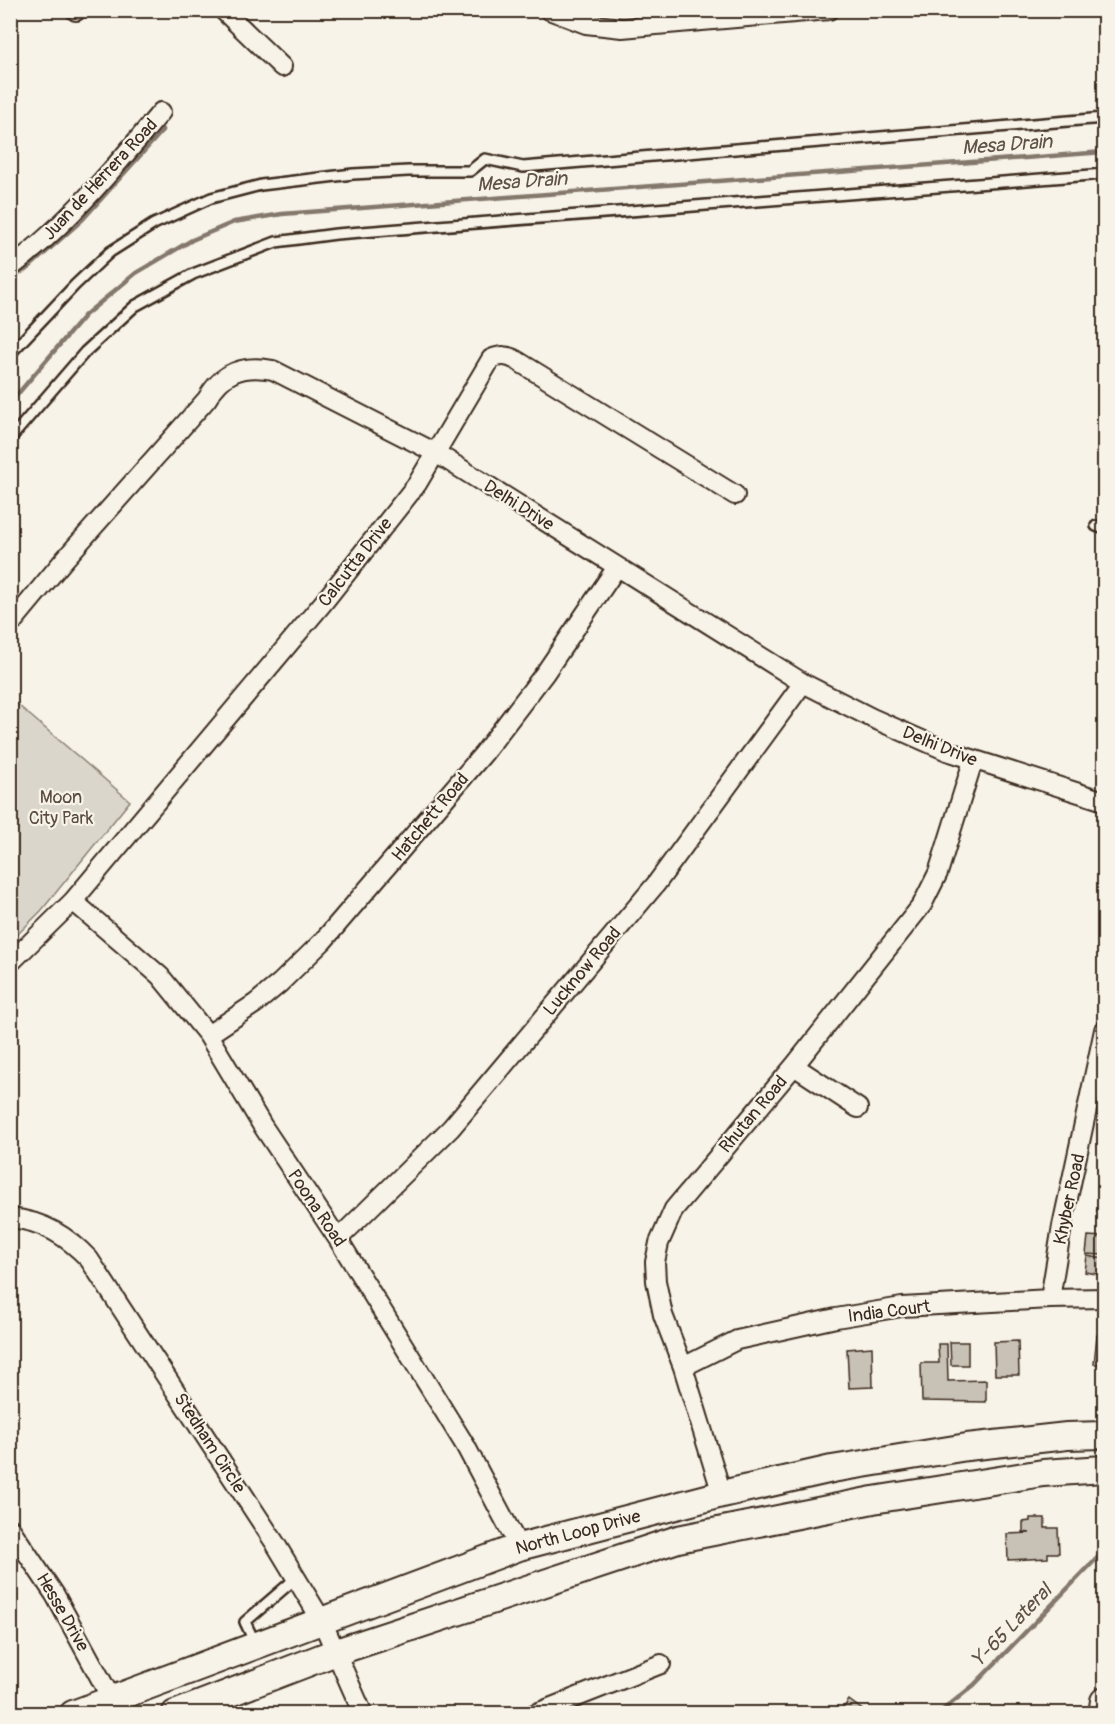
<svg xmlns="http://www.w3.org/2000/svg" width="1115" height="1724" font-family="Pangolin,sans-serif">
<rect width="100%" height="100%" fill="#f7f3e8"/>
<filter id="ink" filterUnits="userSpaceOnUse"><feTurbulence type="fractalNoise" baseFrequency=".0167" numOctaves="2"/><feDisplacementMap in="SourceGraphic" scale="12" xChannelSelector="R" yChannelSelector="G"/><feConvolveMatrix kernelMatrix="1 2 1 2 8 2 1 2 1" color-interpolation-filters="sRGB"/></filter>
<g filter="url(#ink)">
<path fill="#dbd6cb" stroke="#8b8074" stroke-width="1.5" d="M 11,699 L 130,801 L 41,911 L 11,941 Z"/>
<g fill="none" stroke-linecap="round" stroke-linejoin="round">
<path stroke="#84786c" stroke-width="4.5" d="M 10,278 L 27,269 L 83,219 L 163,130
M 10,403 L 85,315 L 136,273 L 192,240 L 234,222 L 282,214 L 1104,152
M 938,1714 L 974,1685 L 1101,1554"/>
</g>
<path fill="#c8c1b6" stroke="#3b2a1e" stroke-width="1.5" d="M 1100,1197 L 1104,1198 L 1104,1212 L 1097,1211 Z
M 1088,1236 L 1103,1237 L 1104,1252 L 1103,1252 L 1102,1255 L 1086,1254 Z
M 1087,1256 L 1104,1259 L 1104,1275 L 1085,1272 Z
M 1097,1335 L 1104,1336 L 1104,1365 L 1094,1364 Z
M 1018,1341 L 1019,1375 L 995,1375 L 994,1342 Z
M 950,1342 L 968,1342 L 968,1365 L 951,1365 Z
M 938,1344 L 947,1344 L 948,1381 L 986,1380 L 986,1402 L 922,1401 L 921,1363 L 939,1363 Z
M 872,1347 L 873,1387 L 849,1388 L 847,1349 Z
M 1030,1518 L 1045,1518 L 1045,1528 L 1058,1528 L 1059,1553 L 1048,1553 L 1048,1558 L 1008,1560 L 1007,1534 L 1030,1533 L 1023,1532 L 1023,1522 L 1030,1521 Z
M 849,1700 L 868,1714 L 839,1714 Z"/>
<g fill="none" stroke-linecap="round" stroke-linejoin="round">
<g stroke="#3b2a1e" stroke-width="14">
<path id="lane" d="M 10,354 L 75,285 L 110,252 L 154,224 L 211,198 L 261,185 L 353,174 L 408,171 L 470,171 L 485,159 L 523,167 L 1104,118
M 10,439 L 85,352 L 135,306 L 193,274 L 276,242 L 336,234 L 1104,174
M 1096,526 L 1104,529
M 255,1643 L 245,1622 L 296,1578"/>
</g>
<g stroke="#3b2a1e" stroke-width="22">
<path id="street" d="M 223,10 L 282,67
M 549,10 L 586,24 L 622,28 L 829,10
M 76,11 L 76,10
M 10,268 C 68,224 115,167 161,112
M 10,625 L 64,560 L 207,399 C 222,372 243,364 273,370 L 436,453 L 803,683 L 872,718 L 947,751 L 1104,801
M 73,901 L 160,976 L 208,1035 L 262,1125 L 338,1239 L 465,1445 L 519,1547
M 10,963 L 73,901 L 323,603 L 417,484 L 491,359 C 501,355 507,355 516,360 L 735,495
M 208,1035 L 256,1003 L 280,983 L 323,941 L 484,753 L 545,673 L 617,567
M 794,1066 L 858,1108
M 10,1218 C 43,1221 67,1236 89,1259 L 275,1543 L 322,1621 L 363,1714
M 338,1239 L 451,1128 L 656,884 L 803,683
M 1050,1299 L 1062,1226 L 1104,1030
M 683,1367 L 737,1340 L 836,1318 L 902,1307 L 1050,1299 L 1104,1298
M 722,1494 L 683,1367 L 663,1315 L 656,1281 L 655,1262 L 659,1243 L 674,1209 L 794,1066 L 922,905 L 938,873 L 973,761
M 10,1528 L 55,1595 L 111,1698
M 534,1714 L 661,1664"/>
</g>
<g stroke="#3b2a1e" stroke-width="30">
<path id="secondary" d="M 73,1714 L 519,1547 L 722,1494 L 832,1469 L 967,1447 L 1067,1436 L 1104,1435
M 175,1714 L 336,1652 L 678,1539 L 873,1500 L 1043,1473 L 1104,1469
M 1102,1714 L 1104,1701"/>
</g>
<use href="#lane" stroke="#f7f3e8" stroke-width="9"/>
<use href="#street" stroke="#f7f3e8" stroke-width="18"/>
<use href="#secondary" stroke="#f7f3e8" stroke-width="26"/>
</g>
</g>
<g text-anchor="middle" stroke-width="4.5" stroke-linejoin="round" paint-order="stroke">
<g font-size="18" fill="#3b2a1e" stroke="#f7f3e8">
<text transform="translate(100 179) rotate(-47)" y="6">Juan de Herrera Road</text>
<text transform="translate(519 505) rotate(32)" y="6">Delhi Drive</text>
<text transform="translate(355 562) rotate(-52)" y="6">Calcutta Drive</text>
<text transform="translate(940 746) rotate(22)" y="6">Delhi Drive</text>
<text transform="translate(430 817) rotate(-50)" y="6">Hatchett Road</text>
<text transform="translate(582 971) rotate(-50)" y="6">Lucknow Road</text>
<text transform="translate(753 1114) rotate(-50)" y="6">Rhutan Road</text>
<text transform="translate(1069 1199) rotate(-78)" y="6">Khyber Road</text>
<text transform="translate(317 1208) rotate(56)" y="6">Poona Road</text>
<text transform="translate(889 1311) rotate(-7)" y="6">India Court</text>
<text transform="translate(210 1443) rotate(57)" y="6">Stedham Circle</text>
<text transform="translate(578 1532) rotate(-15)" y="6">North Loop Drive</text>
<text transform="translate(63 1612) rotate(60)" y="6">Hesse Drive</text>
</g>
<g font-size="18" fill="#5b4c41" stroke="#f7f3e8">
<text x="61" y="803">Moon<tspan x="61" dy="21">City Park</tspan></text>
</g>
<g font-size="20" font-style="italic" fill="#5f5145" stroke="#f7f3e8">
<text transform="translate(1007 144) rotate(-4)" y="7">Mesa Drain</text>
<text transform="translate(522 181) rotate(-4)" y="7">Mesa Drain</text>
<text transform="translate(1011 1625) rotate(-46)" y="7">Y-65 Lateral</text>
</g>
</g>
<rect width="1115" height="1724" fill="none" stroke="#f7f3e8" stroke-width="36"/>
<rect x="18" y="18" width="1079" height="1688" fill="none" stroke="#3b2a1e" stroke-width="2" filter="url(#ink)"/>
</svg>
